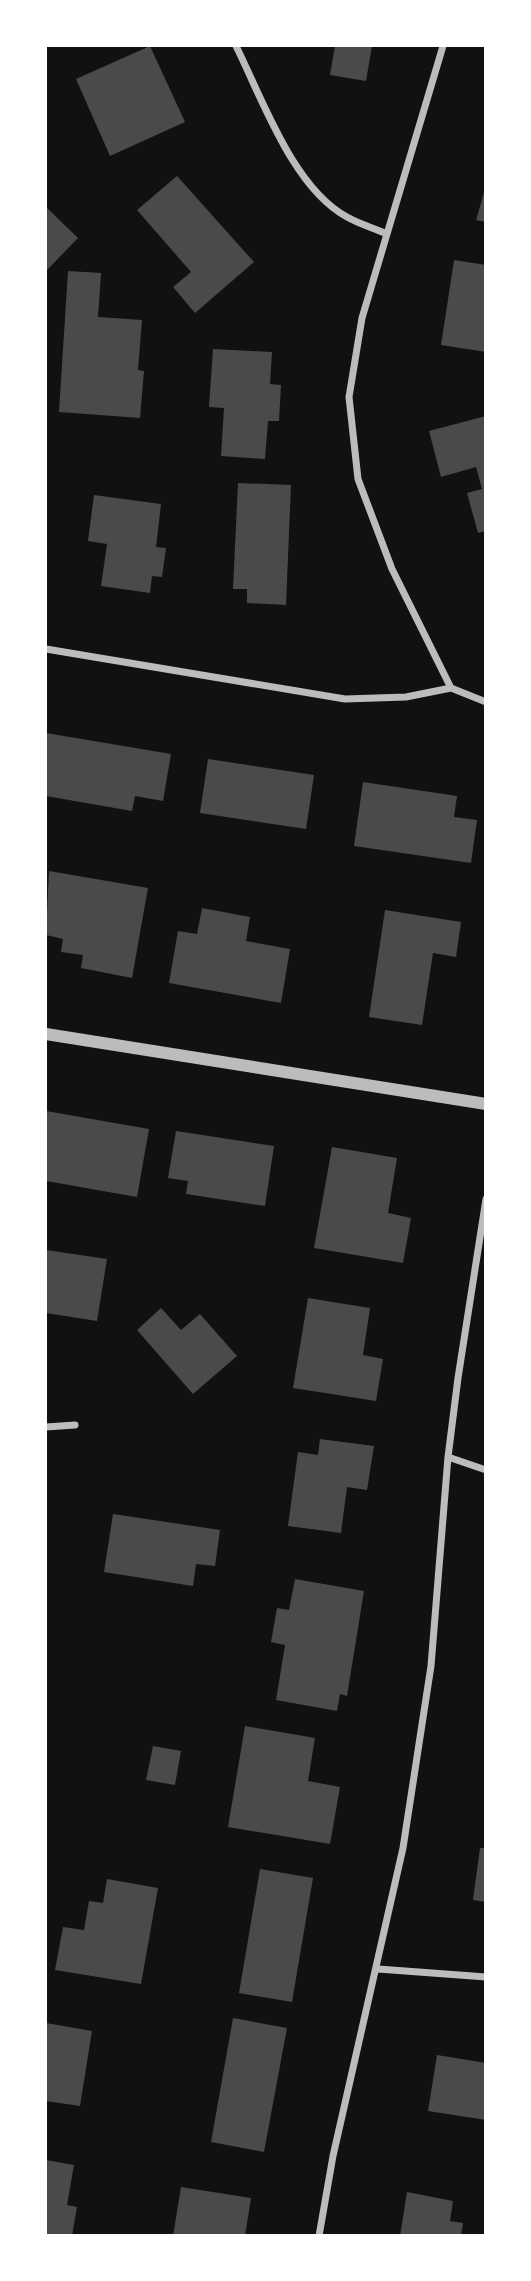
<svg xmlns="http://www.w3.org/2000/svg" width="531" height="2281" font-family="'Alegreya Sans',sans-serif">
<rect width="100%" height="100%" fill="#111"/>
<path fill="#4a4a4a" d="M 150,46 L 185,122 L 110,156 L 76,79 Z
M 335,46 L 372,46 L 366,81 L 330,75 Z
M 177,176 L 254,262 L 195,313 L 173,287 L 191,272 L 137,210 Z
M 485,189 L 486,189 L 486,222 L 476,220 Z
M 46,207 L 78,238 L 46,271 Z
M 454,260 L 486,265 L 486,352 L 441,345 Z
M 68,271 L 101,273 L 98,317 L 142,320 L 138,370 L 144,371 L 140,418 L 59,412 Z
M 213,349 L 272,352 L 270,384 L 281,385 L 279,421 L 268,421 L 265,459 L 221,456 L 224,408 L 209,407 Z
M 486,416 L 486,531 L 478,533 L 467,493 L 482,489 L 476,467 L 441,477 L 429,431 Z
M 238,483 L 291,485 L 286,605 L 247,603 L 247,589 L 233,589 Z
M 94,495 L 161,504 L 156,547 L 166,548 L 162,577 L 152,576 L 150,593 L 101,586 L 107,544 L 88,541 Z
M 46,733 L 171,754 L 163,801 L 135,796 L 132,811 L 46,796 Z
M 208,759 L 314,775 L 306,829 L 200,813 Z
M 363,782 L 457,796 L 454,817 L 477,820 L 471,863 L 354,846 Z
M 49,871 L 148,888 L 132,978 L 81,968 L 83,955 L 61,952 L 63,939 L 46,935 Z
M 202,908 L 250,917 L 246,941 L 290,949 L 281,1003 L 169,983 L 178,931 L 197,934 Z
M 385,910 L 461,922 L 456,957 L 433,953 L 422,1025 L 369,1017 Z
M 46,1111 L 149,1129 L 137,1197 L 46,1181 Z
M 176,1131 L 274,1146 L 265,1206 L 186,1194 L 188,1181 L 168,1178 Z
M 332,1147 L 397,1158 L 388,1213 L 411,1218 L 403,1263 L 314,1248 Z
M 46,1250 L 107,1259 L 97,1321 L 46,1313 Z
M 308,1298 L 370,1308 L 363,1355 L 383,1359 L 376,1401 L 293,1388 Z
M 161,1308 L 181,1330 L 200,1314 L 237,1356 L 193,1394 L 137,1330 Z
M 320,1439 L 374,1446 L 367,1490 L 347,1487 L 341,1533 L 288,1526 L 298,1452 L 318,1455 Z
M 113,1514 L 220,1530 L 215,1566 L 196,1564 L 193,1586 L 104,1572 Z
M 295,1579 L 364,1591 L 347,1696 L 340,1694 L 337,1711 L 276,1700 L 285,1645 L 271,1642 L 277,1608 L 289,1610 Z
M 245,1726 L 315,1738 L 308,1781 L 340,1787 L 330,1844 L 228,1827 Z
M 153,1746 L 181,1751 L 175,1785 L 146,1780 Z
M 480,1848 L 486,1848 L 486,1902 L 473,1900 Z
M 260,1869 L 313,1878 L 292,2002 L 239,1993 Z
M 107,1879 L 158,1888 L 141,1984 L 55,1970 L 63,1927 L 84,1930 L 89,1901 L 103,1903 Z
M 233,2018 L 287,2028 L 264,2152 L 211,2142 Z
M 46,2023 L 92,2031 L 80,2106 L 46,2101 Z
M 437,2055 L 486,2063 L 486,2120 L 428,2111 Z
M 46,2160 L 74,2165 L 67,2205 L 77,2207 L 72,2236 L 46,2236 Z
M 181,2187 L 251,2198 L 245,2236 L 173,2236 Z
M 407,2192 L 453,2201 L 450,2221 L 463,2223 L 461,2236 L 400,2236 Z"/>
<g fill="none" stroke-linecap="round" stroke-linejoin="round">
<path stroke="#bcbcbc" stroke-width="7" d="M 236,46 C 262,98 293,188 347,217 C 359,224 374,228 387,234
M 443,46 L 362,318 L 349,397 L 358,479 L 392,569 L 451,688
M 46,649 L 345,699 L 406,697 L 451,688 L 486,702
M 46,1427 L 75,1425
M 448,1457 L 486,1470
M 378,1969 L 486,1977
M 319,2236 L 333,2156 L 403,1848 L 431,1666 L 448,1457 L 458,1378 L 486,1199"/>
<path stroke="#bcbcbc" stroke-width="12" d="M 46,1034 L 486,1104"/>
</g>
<rect width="531" height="2281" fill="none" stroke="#ffffff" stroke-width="94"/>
</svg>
